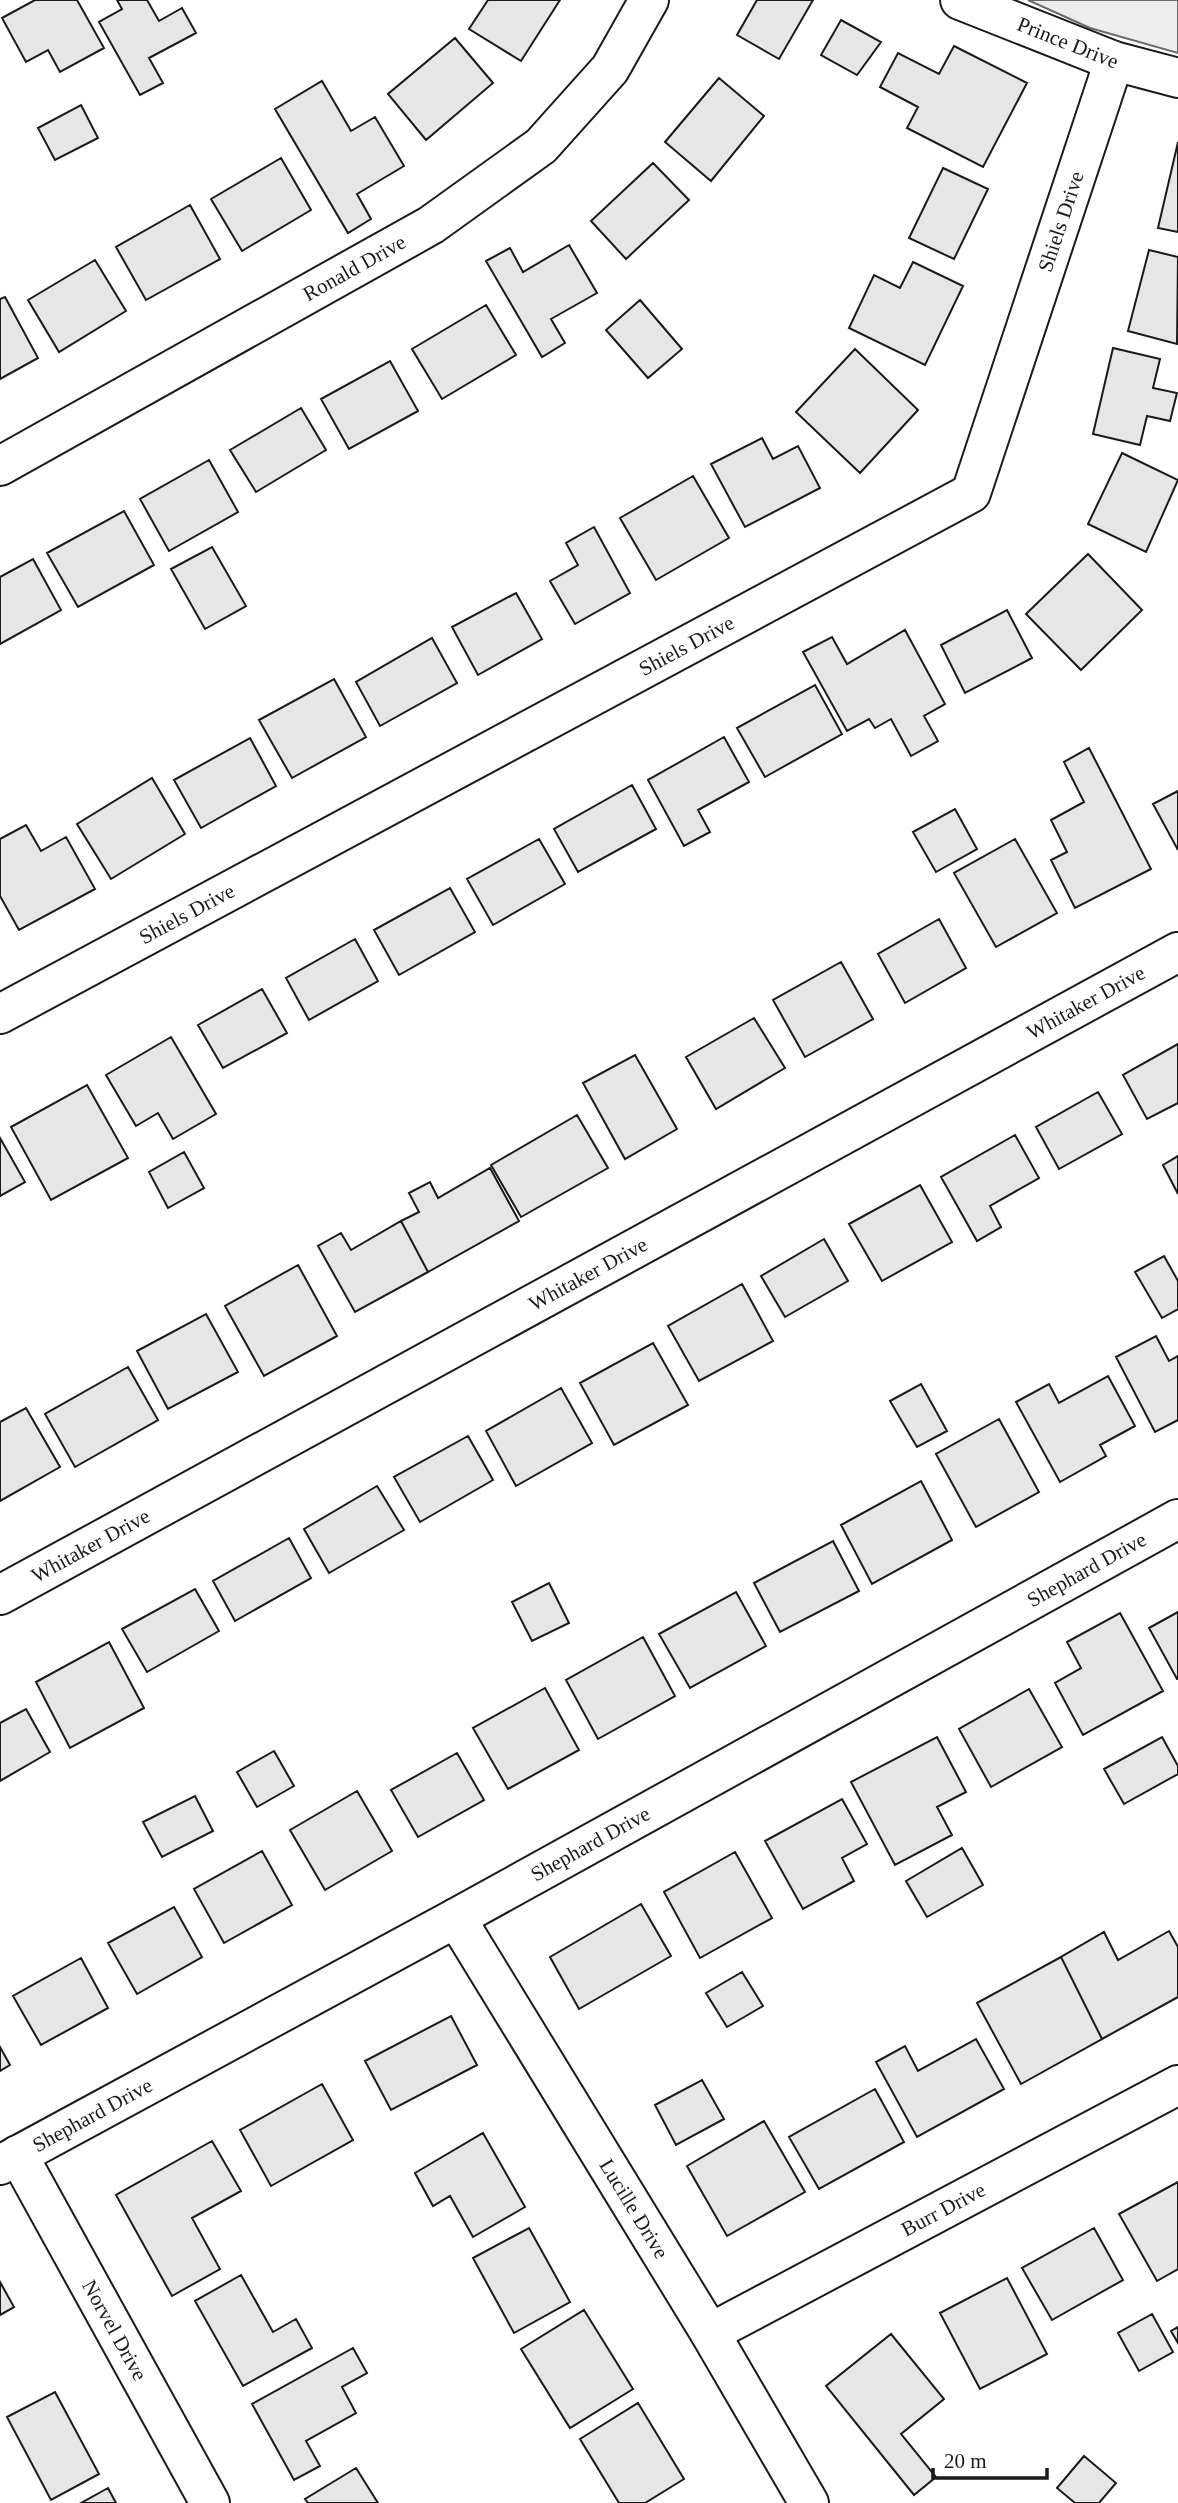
<svg xmlns="http://www.w3.org/2000/svg" width="1178" height="2503" font-family="Georgia,serif">
<rect width="100%" height="100%" fill="#fff"/>
<path fill="#ededed" stroke="#6a6a6a" stroke-width="2" d="M 1028,0 L 1178,0 L 1178,53 L 1090,28 Z"/>
<path fill="#e6e6e6" stroke="#1a1a1a" stroke-width="2" d="M 35,0 L 77,0 L 104,48 L 60,72 L 48,50 L 26,62 L 2,18 Z
M 117,0 L 147,0 L 159,21 L 182,8 L 196,33 L 149,58 L 163,83 L 140,95 L 99,22 L 122,9 Z
M 488,0 L 560,0 L 521,61 L 469,29 Z
M 757,0 L 813,0 L 779,59 L 737,35 Z
M 841,20 L 881,42 L 857,75 L 821,55 Z
M 455,38 L 493,83 L 426,140 L 388,94 Z
M 954,46 L 1027,83 L 983,167 L 907,128 L 918,107 L 880,87 L 898,53 L 939,74 Z
M 719,78 L 764,116 L 711,181 L 665,142 Z
M 322,81 L 351,131 L 375,117 L 404,166 L 357,194 L 371,219 L 348,233 L 275,109 Z
M 81,105 L 98,138 L 55,160 L 38,128 Z
M 1178,142 L 1178,232 L 1158,228 Z
M 281,158 L 311,210 L 242,251 L 211,199 Z
M 653,163 L 689,200 L 626,259 L 591,221 Z
M 943,168 L 988,189 L 954,259 L 909,238 Z
M 190,205 L 220,259 L 146,300 L 116,247 Z
M 569,245 L 597,293 L 551,319 L 565,343 L 542,357 L 486,261 L 510,248 L 523,272 Z
M 1149,250 L 1178,257 L 1177,344 L 1128,331 Z
M 95,260 L 126,311 L 59,352 L 28,300 Z
M 913,262 L 963,286 L 925,365 L 849,328 L 874,275 L 900,288 Z
M 5,297 L 38,358 L 0,379 L 0,299 Z
M 640,300 L 682,349 L 648,378 L 606,330 Z
M 486,305 L 516,355 L 442,399 L 412,349 Z
M 1113,348 L 1160,359 L 1153,388 L 1177,393 L 1170,421 L 1147,416 L 1140,445 L 1093,434 Z
M 855,349 L 918,410 L 860,473 L 796,412 Z
M 390,361 L 418,411 L 349,449 L 321,399 Z
M 301,408 L 326,450 L 256,492 L 230,450 Z
M 762,438 L 773,459 L 798,446 L 820,488 L 745,527 L 711,464 Z
M 1122,453 L 1178,480 L 1146,552 L 1088,524 Z
M 209,460 L 238,512 L 169,551 L 140,499 Z
M 693,476 L 729,538 L 656,580 L 620,518 Z
M 124,511 L 154,565 L 78,607 L 47,553 Z
M 594,527 L 630,593 L 575,624 L 550,581 L 578,565 L 566,543 Z
M 212,547 L 246,606 L 205,629 L 171,569 Z
M 1088,554 L 1142,610 L 1081,670 L 1026,614 Z
M 33,559 L 61,610 L 0,644 L 0,577 Z
M 516,593 L 542,639 L 478,675 L 452,627 Z
M 1007,610 L 1032,658 L 965,693 L 941,645 Z
M 905,630 L 945,704 L 924,716 L 938,741 L 911,756 L 891,719 L 875,728 L 869,719 L 847,731 L 803,652 L 832,637 L 847,664 Z
M 432,638 L 457,683 L 380,726 L 356,682 Z
M 334,679 L 366,737 L 292,778 L 259,720 Z
M 815,685 L 842,734 L 765,777 L 737,728 Z
M 724,737 L 749,782 L 698,810 L 710,832 L 684,846 L 648,780 Z
M 250,738 L 276,786 L 201,828 L 174,780 Z
M 1089,748 L 1151,869 L 1075,908 L 1051,860 L 1067,852 L 1051,820 L 1084,802 L 1064,762 Z
M 152,778 L 185,834 L 111,879 L 77,824 Z
M 632,785 L 656,829 L 578,872 L 554,829 Z
M 1178,791 L 1178,850 L 1153,804 Z
M 955,809 L 977,849 L 936,872 L 913,832 Z
M 26,825 L 41,851 L 66,837 L 95,889 L 19,930 L 0,896 L 0,839 Z
M 539,839 L 565,884 L 493,925 L 467,879 Z
M 1015,839 L 1057,913 L 996,947 L 954,873 Z
M 450,888 L 475,932 L 399,975 L 374,930 Z
M 939,919 L 966,968 L 905,1003 L 878,954 Z
M 355,939 L 378,981 L 309,1020 L 286,978 Z
M 841,962 L 873,1019 L 805,1057 L 773,1000 Z
M 262,989 L 287,1033 L 223,1068 L 198,1025 Z
M 754,1018 L 785,1068 L 716,1109 L 686,1057 Z
M 171,1037 L 216,1114 L 173,1139 L 158,1113 L 136,1126 L 106,1075 Z
M 1178,1044 L 1178,1103 L 1147,1119 L 1123,1075 Z
M 635,1055 L 677,1129 L 625,1159 L 583,1083 Z
M 87,1085 L 128,1158 L 51,1200 L 11,1127 Z
M 1098,1092 L 1122,1134 L 1059,1169 L 1036,1127 Z
M 577,1115 L 608,1168 L 521,1217 L 491,1165 Z
M 1015,1135 L 1039,1178 L 990,1206 L 1001,1227 L 977,1241 L 941,1177 Z
M 0,1138 L 25,1182 L 0,1196 Z
M 184,1152 L 204,1188 L 168,1208 L 149,1172 Z
M 1178,1156 L 1178,1194 L 1163,1165 Z
M 490,1168 L 519,1221 L 428,1272 L 401,1221 L 419,1212 L 409,1193 L 430,1182 L 438,1198 Z
M 920,1185 L 952,1242 L 882,1281 L 849,1224 Z
M 401,1221 L 428,1272 L 355,1312 L 318,1246 L 341,1233 L 351,1250 Z
M 824,1239 L 848,1281 L 785,1317 L 761,1276 Z
M 1164,1256 L 1178,1281 L 1178,1309 L 1162,1318 L 1135,1272 Z
M 298,1265 L 337,1336 L 264,1376 L 225,1306 Z
M 742,1284 L 773,1341 L 699,1381 L 668,1326 Z
M 206,1314 L 238,1372 L 168,1409 L 137,1351 Z
M 1156,1336 L 1169,1361 L 1178,1356 L 1178,1420 L 1155,1432 L 1116,1357 Z
M 653,1343 L 688,1405 L 614,1445 L 580,1383 Z
M 128,1367 L 158,1420 L 75,1467 L 45,1414 Z
M 1108,1376 L 1135,1426 L 1100,1445 L 1106,1456 L 1060,1482 L 1016,1402 L 1049,1384 L 1059,1403 Z
M 921,1384 L 947,1431 L 917,1447 L 890,1401 Z
M 561,1388 L 592,1443 L 516,1486 L 486,1431 Z
M 26,1408 L 60,1467 L 0,1501 L 0,1422 Z
M 999,1419 L 1039,1492 L 976,1527 L 936,1454 Z
M 468,1436 L 493,1480 L 420,1522 L 394,1477 Z
M 921,1481 L 952,1540 L 872,1584 L 841,1525 Z
M 377,1486 L 404,1530 L 329,1573 L 304,1529 Z
M 289,1538 L 311,1578 L 235,1621 L 213,1581 Z
M 833,1541 L 859,1591 L 780,1632 L 754,1583 Z
M 549,1583 L 569,1623 L 532,1641 L 512,1602 Z
M 195,1589 L 219,1631 L 147,1672 L 122,1629 Z
M 736,1592 L 766,1646 L 690,1688 L 659,1634 Z
M 1178,1612 L 1178,1679 L 1177,1679 L 1149,1628 Z
M 1120,1613 L 1163,1691 L 1083,1735 L 1055,1683 L 1081,1668 L 1067,1642 Z
M 643,1637 L 675,1696 L 598,1739 L 566,1680 Z
M 109,1642 L 144,1708 L 70,1748 L 36,1682 Z
M 545,1688 L 579,1750 L 508,1789 L 473,1728 Z
M 1029,1689 L 1062,1747 L 991,1787 L 959,1729 Z
M 26,1709 L 50,1752 L 0,1781 L 0,1723 Z
M 937,1737 L 966,1792 L 937,1807 L 952,1835 L 895,1865 L 851,1782 Z
M 1162,1737 L 1178,1766 L 1178,1774 L 1124,1804 L 1104,1769 Z
M 274,1751 L 294,1786 L 257,1807 L 237,1772 Z
M 457,1753 L 484,1800 L 418,1837 L 391,1790 Z
M 357,1791 L 392,1851 L 325,1890 L 290,1830 Z
M 195,1796 L 213,1831 L 162,1857 L 143,1822 Z
M 842,1799 L 867,1844 L 842,1858 L 854,1881 L 803,1909 L 765,1841 Z
M 962,1848 L 983,1885 L 927,1917 L 906,1881 Z
M 262,1851 L 292,1905 L 224,1943 L 194,1889 Z
M 735,1852 L 772,1918 L 700,1958 L 664,1892 Z
M 641,1904 L 671,1956 L 579,2009 L 550,1957 Z
M 174,1907 L 202,1957 L 137,1994 L 108,1943 Z
M 1169,1931 L 1178,1947 L 1178,1997 L 1102,2039 L 1061,1957 L 1104,1932 L 1118,1960 Z
M 1061,1957 L 1102,2039 L 1021,2084 L 977,2003 Z
M 81,1958 L 108,2008 L 41,2045 L 13,1996 Z
M 742,1972 L 763,2006 L 727,2027 L 706,1993 Z
M 451,2016 L 477,2065 L 391,2110 L 365,2061 Z
M 976,2039 L 1004,2089 L 917,2137 L 876,2062 L 905,2046 L 918,2071 Z
M 0,2047 L 10,2065 L 0,2071 Z
M 702,2080 L 724,2119 L 676,2145 L 655,2105 Z
M 322,2084 L 353,2140 L 271,2186 L 240,2130 Z
M 875,2089 L 904,2142 L 819,2189 L 789,2137 Z
M 764,2121 L 805,2192 L 727,2236 L 687,2166 Z
M 483,2133 L 525,2207 L 473,2237 L 450,2196 L 433,2206 L 415,2173 Z
M 212,2141 L 241,2191 L 192,2218 L 220,2269 L 172,2296 L 116,2195 Z
M 1178,2182 L 1178,2269 L 1157,2281 L 1119,2214 Z
M 529,2228 L 570,2302 L 514,2333 L 473,2258 Z
M 1094,2228 L 1123,2280 L 1052,2320 L 1022,2268 Z
M 241,2275 L 273,2332 L 296,2319 L 312,2348 L 243,2386 L 195,2301 Z
M 1007,2278 L 1047,2354 L 980,2389 L 940,2313 Z
M 0,2282 L 14,2307 L 0,2315 Z
M 584,2310 L 633,2389 L 570,2428 L 521,2349 Z
M 1152,2314 L 1173,2352 L 1139,2371 L 1118,2333 Z
M 1178,2327 L 1178,2343 L 1171,2331 Z
M 891,2334 L 944,2399 L 901,2434 L 936,2477 L 914,2495 L 826,2386 Z
M 353,2348 L 367,2373 L 342,2387 L 356,2413 L 306,2441 L 320,2466 L 294,2480 L 252,2404 Z
M 55,2392 L 99,2474 L 51,2500 L 7,2417 Z
M 638,2403 L 684,2479 L 645,2503 L 619,2503 L 580,2439 Z
M 1084,2456 L 1116,2483 L 1099,2503 L 1075,2503 L 1057,2488 Z
M 356,2468 L 378,2503 L 308,2503 L 305,2499 Z
M 108,2488 L 116,2503 L 81,2503 Z"/>
<g fill="none" stroke-linecap="round" stroke-linejoin="round">
<g stroke="#1a1a1a" stroke-width="42">
<g id="minor">
<path id="s1" d="M 960,0 L 1114,61 L 1178,78"/>
<path id="s2" d="M 0,466 L 431,225 L 541,146 L 610,69 L 649,0"/>
<path id="s3" d="M 0,1014 L 971,493 L 1114,61"/>
<path id="s4" d="M 0,1595 L 1178,952"/>
<path id="s5" d="M 456,1918 L 710,2333 L 809,2503"/>
<path id="s6" d="M 18,2155 L 210,2503"/>
<path id="s7" d="M 0,2165 L 456,1918 L 1178,1519"/>
<path id="s8" d="M 710,2333 L 1178,2085"/>
</g>
</g>
<use href="#minor" stroke="#fff" stroke-width="38"/>
</g>
<g text-anchor="middle" stroke-width="5" stroke-linejoin="round" paint-order="stroke">
<g font-size="21" fill="#1a1a1a" stroke="#fff">
<text dy="7" stroke="none"><textPath href="#s1" startOffset="116">Prince Drive</textPath></text>
<text dy="7" stroke="none"><textPath href="#s3" startOffset="1388">Shiels Drive</textPath></text>
<text dy="7" stroke="none"><textPath href="#s2" startOffset="406">Ronald Drive</textPath></text>
<text dy="7" stroke="none"><textPath href="#s3" startOffset="779">Shiels Drive</textPath></text>
<text dy="7" stroke="none"><textPath href="#s3" startOffset="212">Shiels Drive</textPath></text>
<text dy="7" stroke="none"><textPath href="#s4" startOffset="1237">Whitaker Drive</textPath></text>
<text dy="7" stroke="none"><textPath href="#s4" startOffset="670">Whitaker Drive</textPath></text>
<text dy="7" stroke="none"><textPath href="#s4" startOffset="103">Whitaker Drive</textPath></text>
<text dy="7" stroke="none"><textPath href="#s7" startOffset="1239">Shephard Drive</textPath></text>
<text dy="7" stroke="none"><textPath href="#s7" startOffset="672">Shephard Drive</textPath></text>
<text dy="7" stroke="none"><textPath href="#s7" startOffset="105">Shephard Drive</textPath></text>
<text dy="7" stroke="none"><textPath href="#s5" startOffset="341">Lucille Drive</textPath></text>
<text dy="7" stroke="none"><textPath href="#s8" startOffset="264">Burr Drive</textPath></text>
<text dy="7" stroke="none"><textPath href="#s6" startOffset="200">Norvel Drive</textPath></text>
</g>
</g>
<path d="M933 2468v10h114v-10" fill="none" stroke="#1a1a1a" stroke-width="3.5"/>
<text x="944" y="2468" font-size="21" fill="#1a1a1a" stroke="#ffffff" stroke-width="5" paint-order="stroke">20 m</text>
</svg>
